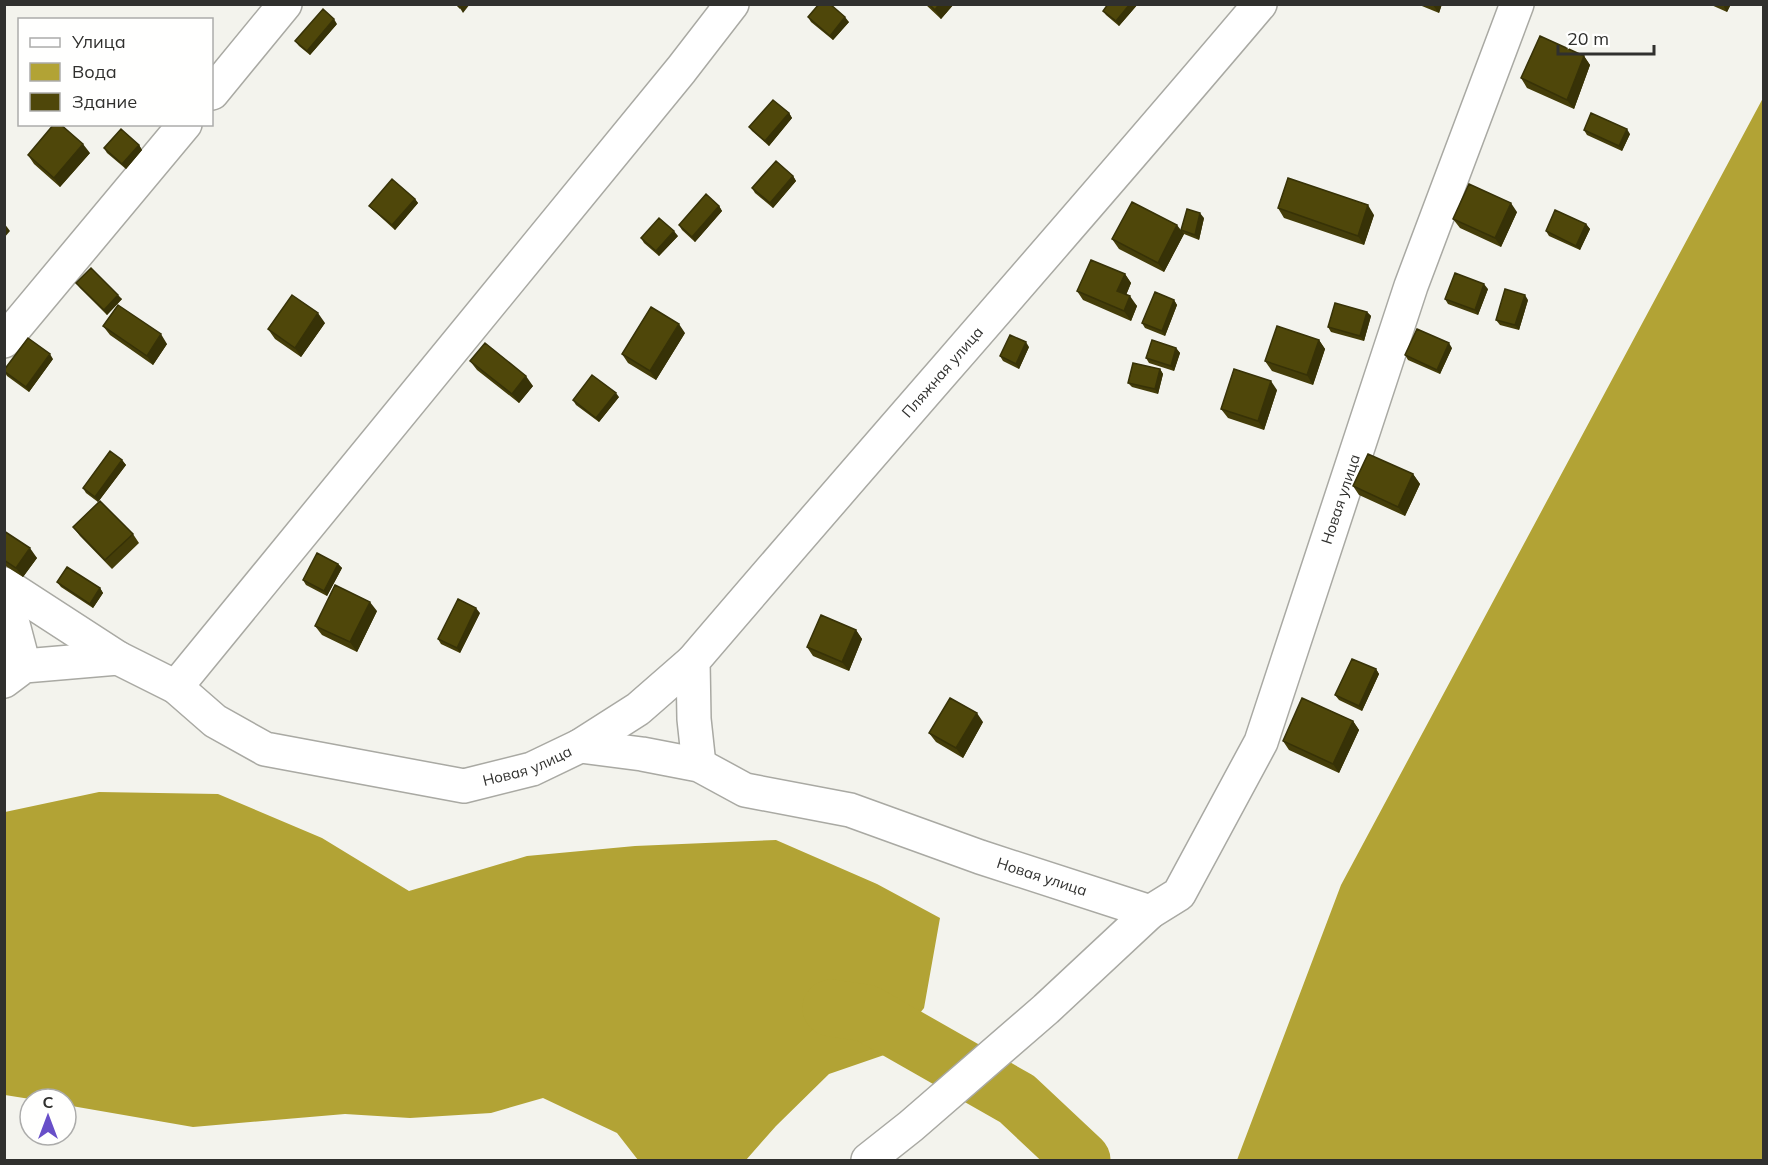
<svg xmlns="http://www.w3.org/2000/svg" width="1768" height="1165" font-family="Mulish,sans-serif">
<rect width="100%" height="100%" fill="#f3f3ed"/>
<path fill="#b2a335" d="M 1763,98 L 1763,1160 L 1237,1160 L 1341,885 Z
M 99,792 L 218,794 L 322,838 L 409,891 L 527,856 L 635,846 L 776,840 L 877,884 L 940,918 L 924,1008 L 887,1054 L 829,1074 L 776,1126 L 746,1160 L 638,1160 L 617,1133 L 543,1098 L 491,1113 L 410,1118 L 345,1114 L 193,1127 L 66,1105 L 66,1099 L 30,1099 L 5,1095 L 5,812 Z"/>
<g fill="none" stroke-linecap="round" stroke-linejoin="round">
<path stroke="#b2a335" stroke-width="57" d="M 831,1008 L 866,1013 L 1017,1099 L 1082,1160"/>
<g stroke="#a9a9a3" stroke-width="36">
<g id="minor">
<path d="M 212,93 L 285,4"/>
<path d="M 4,341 L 185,124"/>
<path d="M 4,584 L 118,658"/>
<path d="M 4,590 L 24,666"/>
<path id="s1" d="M 4,681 L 24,666 L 118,658 L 176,687 L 215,721 L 265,749 L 464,786 L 532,769 L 580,746 L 642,754 L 699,765 L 745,790 L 850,810 L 980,857 L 1150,912"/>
<path d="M 176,687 L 681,70 L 732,4"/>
<path d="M 580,746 L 638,709 L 693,661"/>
<path id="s2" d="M 699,765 L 694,719 L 693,661 C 881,441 1073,225 1260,4"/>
<path id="s3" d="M 868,1160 L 911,1126 L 1046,1009 L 1150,912 L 1179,894 L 1261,742 L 1411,286 L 1517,4"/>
</g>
</g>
<use href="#minor" stroke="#fff" stroke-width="33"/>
</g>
<path fill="#443d09" d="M 925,4 L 954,4 L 941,19 Z
M 1108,4 L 1138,4 L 1119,26 L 1106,15 L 1103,11 Z
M 1417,4 L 1442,4 L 1439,13 Z
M 1709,4 L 1731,4 L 1727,12 Z
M 808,17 L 849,22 L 833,40 L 811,22 Z
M 337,24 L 310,55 L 299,46 L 295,41 Z
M 1584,56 L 1590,65 L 1574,109 L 1527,88 L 1521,78 Z
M 789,113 L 792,118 L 769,146 L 752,131 L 749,127 Z
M 1584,130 L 1630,134 L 1622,151 L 1587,135 Z
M 139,145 L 142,150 L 126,169 L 107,153 L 104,148 Z
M 90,153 L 60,187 L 34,164 L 28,155 Z
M 793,176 L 796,181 L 773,208 L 755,193 L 752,188 Z
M 415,199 L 418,203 L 395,230 L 373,210 L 369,206 Z
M 719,206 L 722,211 L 695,242 L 682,230 L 679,225 Z
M 1278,208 L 1374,215 L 1364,245 L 1284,218 Z
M 1517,212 L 1501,247 L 1460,228 L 1453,219 Z
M 1204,218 L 1199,240 L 1184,234 L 1164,272 L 1119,249 L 1112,239 L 1181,230 Z
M 1586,224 L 1590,229 L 1580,250 L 1549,236 L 1546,231 Z
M 678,236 L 659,256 L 644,243 L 641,238 Z
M 1125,274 L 1131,283 L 1126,295 L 1137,306 L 1131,321 L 1083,300 L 1077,291 Z
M 76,283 L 122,299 L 107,315 L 80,288 Z
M 1488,289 L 1478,315 L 1448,304 L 1445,299 Z
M 1174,300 L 1177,305 L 1165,336 L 1145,328 L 1142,323 Z
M 1528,300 L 1519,330 L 1500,325 L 1496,320 Z
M 1367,312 L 1371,316 L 1364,341 L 1331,332 L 1328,327 Z
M 325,323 L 301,357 L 275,339 L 268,329 Z
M 103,326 L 167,344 L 153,365 L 110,335 Z
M 685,333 L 656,380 L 628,363 L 622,354 Z
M 1319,340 L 1325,349 L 1313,385 L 1272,371 L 1265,361 Z
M 1029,347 L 1019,369 L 1003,361 L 1000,356 Z
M 1176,348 L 1180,353 L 1174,371 L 1149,363 L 1146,358 Z
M 1452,348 L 1440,374 L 1408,360 L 1405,355 Z
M 53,359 L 29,392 L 7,376 L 4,371 Z
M 470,361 L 533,386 L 519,403 L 477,370 Z
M 1160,369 L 1163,374 L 1158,394 L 1132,387 L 1128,383 Z
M 1277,390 L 1264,430 L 1228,418 L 1221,409 Z
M 619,397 L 599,422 L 576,405 L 573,400 Z
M 122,460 L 126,465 L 98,502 L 86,493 L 83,488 Z
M 1413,474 L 1420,484 L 1405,516 L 1359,495 L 1353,486 Z
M 73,527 L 133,534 L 139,543 L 112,569 L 80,536 Z
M 4,531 L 37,558 L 23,577 L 4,565 Z
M 338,564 L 342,568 L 327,596 L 306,585 L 303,580 Z
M 57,582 L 100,588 L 103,593 L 93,608 L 61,587 Z
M 377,611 L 357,652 L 322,635 L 315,626 Z
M 480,613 L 460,653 L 441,644 L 438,639 Z
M 856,630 L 862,639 L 849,671 L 813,656 L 807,647 Z
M 1376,669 L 1379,674 L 1362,711 L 1339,700 L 1335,695 Z
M 1353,721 L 1359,730 L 1339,773 L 1289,750 L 1283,741 Z
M 983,722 L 963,758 L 936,742 L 929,733 Z"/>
<path fill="#373207" d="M 462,4 L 470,4 L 463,13 L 460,8 Z
M 939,4 L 954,4 L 941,19 L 935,10 Z
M 1130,4 L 1138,4 L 1119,26 L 1116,21 Z
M 1432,4 L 1442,4 L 1439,13 Z
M 1725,4 L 1731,4 L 1727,12 L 1724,7 Z
M 845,17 L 849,22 L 833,40 L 830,36 Z
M 334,19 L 337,24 L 310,55 L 307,51 Z
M 1584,56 L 1590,65 L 1574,109 L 1567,100 Z
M 789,113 L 792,118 L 769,146 L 765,141 Z
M 1627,129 L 1630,134 L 1622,151 L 1619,146 Z
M 83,144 L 90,153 L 60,187 L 54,178 Z
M 139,145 L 142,150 L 126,169 L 122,164 Z
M 793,176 L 796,181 L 773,208 L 770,203 Z
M 415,199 L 418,203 L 395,230 L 392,225 Z
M 1511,203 L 1517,212 L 1501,247 L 1495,238 Z
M 1368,205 L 1374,215 L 1364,245 L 1358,236 Z
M 719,206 L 722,211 L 695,242 L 692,237 Z
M 1200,213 L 1204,218 L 1199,240 L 1195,235 Z
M 4,223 L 10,231 L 4,238 Z
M 1586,224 L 1590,229 L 1580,250 L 1576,246 Z
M 1177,225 L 1184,234 L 1164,272 L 1158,263 Z
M 674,231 L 678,236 L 659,256 L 656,251 Z
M 1125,274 L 1131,283 L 1124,300 L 1117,291 Z
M 1484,284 L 1488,289 L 1478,315 L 1475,310 Z
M 118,295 L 122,299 L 107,315 L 104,310 Z
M 1525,295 L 1528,300 L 1519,330 L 1515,325 Z
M 1130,296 L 1137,306 L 1131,321 L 1124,311 Z
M 1174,300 L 1177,305 L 1165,336 L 1162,331 Z
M 1367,312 L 1371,316 L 1364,341 L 1360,336 Z
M 318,313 L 325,323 L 301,357 L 295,348 Z
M 679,324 L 685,333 L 656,380 L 650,371 Z
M 161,334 L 167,344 L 153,365 L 147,356 Z
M 1319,340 L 1325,349 L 1313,385 L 1307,375 Z
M 1026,342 L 1029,347 L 1019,369 L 1016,364 Z
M 1449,343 L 1452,348 L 1440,374 L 1437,370 Z
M 1176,348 L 1180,353 L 1174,371 L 1171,366 Z
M 50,354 L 53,359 L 29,392 L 26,387 Z
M 1160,369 L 1163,374 L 1158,394 L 1155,389 Z
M 526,376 L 533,386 L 519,403 L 512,394 Z
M 1271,381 L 1277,390 L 1264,430 L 1258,421 Z
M 616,393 L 619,397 L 599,422 L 596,418 Z
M 122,460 L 126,465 L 98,502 L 95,497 Z
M 1413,474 L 1420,484 L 1405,516 L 1398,507 Z
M 30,548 L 37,558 L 23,577 L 16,568 Z
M 338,564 L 342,568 L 327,596 L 324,591 Z
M 100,588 L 103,593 L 93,608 L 90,604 Z
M 370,602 L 377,611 L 357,652 L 350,642 Z
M 476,608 L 480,613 L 460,653 L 457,648 Z
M 856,630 L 862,639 L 849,671 L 842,662 Z
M 1376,669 L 1379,674 L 1362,711 L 1359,706 Z
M 977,713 L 983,722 L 963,758 L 956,748 Z
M 1353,721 L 1359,730 L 1339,773 L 1333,764 Z"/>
<path fill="#4f470a" stroke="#373207" stroke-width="1.5" d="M 456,4 L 462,4 L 460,8 Z
M 819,4 L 830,4 L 845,17 L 830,36 L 808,17 Z
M 929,4 L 939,4 L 935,10 Z
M 1108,4 L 1130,4 L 1116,21 L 1103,11 Z
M 323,9 L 334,19 L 307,51 L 295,41 Z
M 1540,36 L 1584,56 L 1567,100 L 1521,78 Z
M 773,100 L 789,113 L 765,141 L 749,127 Z
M 1591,113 L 1627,129 L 1619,146 L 1584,130 Z
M 54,124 L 60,124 L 83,144 L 54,178 L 28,155 Z
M 121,129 L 139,145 L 122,164 L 104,148 Z
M 776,161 L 793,176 L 770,203 L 752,188 Z
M 1288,178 L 1368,205 L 1358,236 L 1278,208 Z
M 392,179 L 415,199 L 392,225 L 369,206 Z
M 1469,184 L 1511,203 L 1495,238 L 1453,219 Z
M 706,194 L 719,206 L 692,237 L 679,225 Z
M 1132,202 L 1177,225 L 1158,263 L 1112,239 Z
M 1187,209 L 1200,213 L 1195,235 L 1181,230 Z
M 1555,210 L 1586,224 L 1576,246 L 1546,231 Z
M 659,218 L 674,231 L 656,251 L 641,238 Z
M 1091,260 L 1125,274 L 1117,291 L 1130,296 L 1124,311 L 1077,291 Z
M 91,268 L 118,295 L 104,310 L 76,283 Z
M 1455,273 L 1484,284 L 1475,310 L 1445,299 Z
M 1505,289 L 1525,295 L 1515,325 L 1496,320 Z
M 1155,292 L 1174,300 L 1162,331 L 1142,323 Z
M 292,295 L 318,313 L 295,348 L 268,329 Z
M 1335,303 L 1367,312 L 1360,336 L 1328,327 Z
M 118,305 L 161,334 L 147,356 L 103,326 Z
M 651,307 L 679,324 L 650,371 L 622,354 Z
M 1277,326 L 1319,340 L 1307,375 L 1265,361 Z
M 1417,329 L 1449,343 L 1437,370 L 1405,355 Z
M 1010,335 L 1026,342 L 1016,364 L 1000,356 Z
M 28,338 L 50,354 L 26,387 L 4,371 L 4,370 Z
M 1152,340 L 1176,348 L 1171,366 L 1146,358 Z
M 485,343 L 526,376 L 512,394 L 470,361 Z
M 1133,363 L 1160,369 L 1155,389 L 1128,383 Z
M 1234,369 L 1271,381 L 1258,421 L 1221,409 Z
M 592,375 L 616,393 L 596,418 L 573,400 Z
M 110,451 L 122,460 L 95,497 L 83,488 Z
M 1368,454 L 1413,474 L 1398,507 L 1353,486 Z
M 100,501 L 133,534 L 105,560 L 73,527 Z
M 4,531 L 30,548 L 16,568 L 4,560 Z
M 317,553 L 338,564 L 324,591 L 303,580 Z
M 67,567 L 100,588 L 90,604 L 57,582 Z
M 335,585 L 370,602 L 350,642 L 315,626 Z
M 458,599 L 476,608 L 457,648 L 438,639 Z
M 821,615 L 856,630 L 842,662 L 807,647 Z
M 1352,659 L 1376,669 L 1359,706 L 1335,695 Z
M 950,698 L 977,713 L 956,748 L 929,733 Z
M 1302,698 L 1353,721 L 1333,764 L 1283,741 Z"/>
<g text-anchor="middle" stroke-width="6" stroke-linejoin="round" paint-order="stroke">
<g font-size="15" fill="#30302e" stroke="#fffffe">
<text dy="5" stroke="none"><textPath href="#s2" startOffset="486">Пляжная улица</textPath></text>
<text dy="5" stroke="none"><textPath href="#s3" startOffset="838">Новая улица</textPath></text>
<text dy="5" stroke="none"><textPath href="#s1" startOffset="562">Новая улица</textPath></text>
<text dy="5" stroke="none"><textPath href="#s1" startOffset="1102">Новая улица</textPath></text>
</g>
</g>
<rect width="1768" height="1165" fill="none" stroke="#30302e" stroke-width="12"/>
<rect x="18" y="18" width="195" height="108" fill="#fffffe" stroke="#acacab" stroke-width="1.5"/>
<rect x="30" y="38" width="30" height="9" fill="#ffffff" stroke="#acacab" stroke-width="1.5"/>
<text x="72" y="48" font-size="18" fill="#30302e">Улица</text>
<rect x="30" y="63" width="30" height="18" fill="#b2a335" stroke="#acacab" stroke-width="1.5"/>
<text x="72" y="78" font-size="18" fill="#30302e">Вода</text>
<rect x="30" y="93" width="30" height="18" fill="#4f470a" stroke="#acacab" stroke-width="1.5"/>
<text x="72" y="108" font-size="18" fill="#30302e">Здание</text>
<g transform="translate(48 1117)"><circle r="28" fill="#fffffe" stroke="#acacab" stroke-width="1.5"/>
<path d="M0-4.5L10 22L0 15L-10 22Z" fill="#684fc8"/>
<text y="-9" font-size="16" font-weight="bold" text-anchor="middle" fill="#30302e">С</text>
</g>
<path d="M1558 45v9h96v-9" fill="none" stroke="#30302e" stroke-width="3"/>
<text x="1567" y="45" font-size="18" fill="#30302e" stroke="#fffffe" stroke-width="4.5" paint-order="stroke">20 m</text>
</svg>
